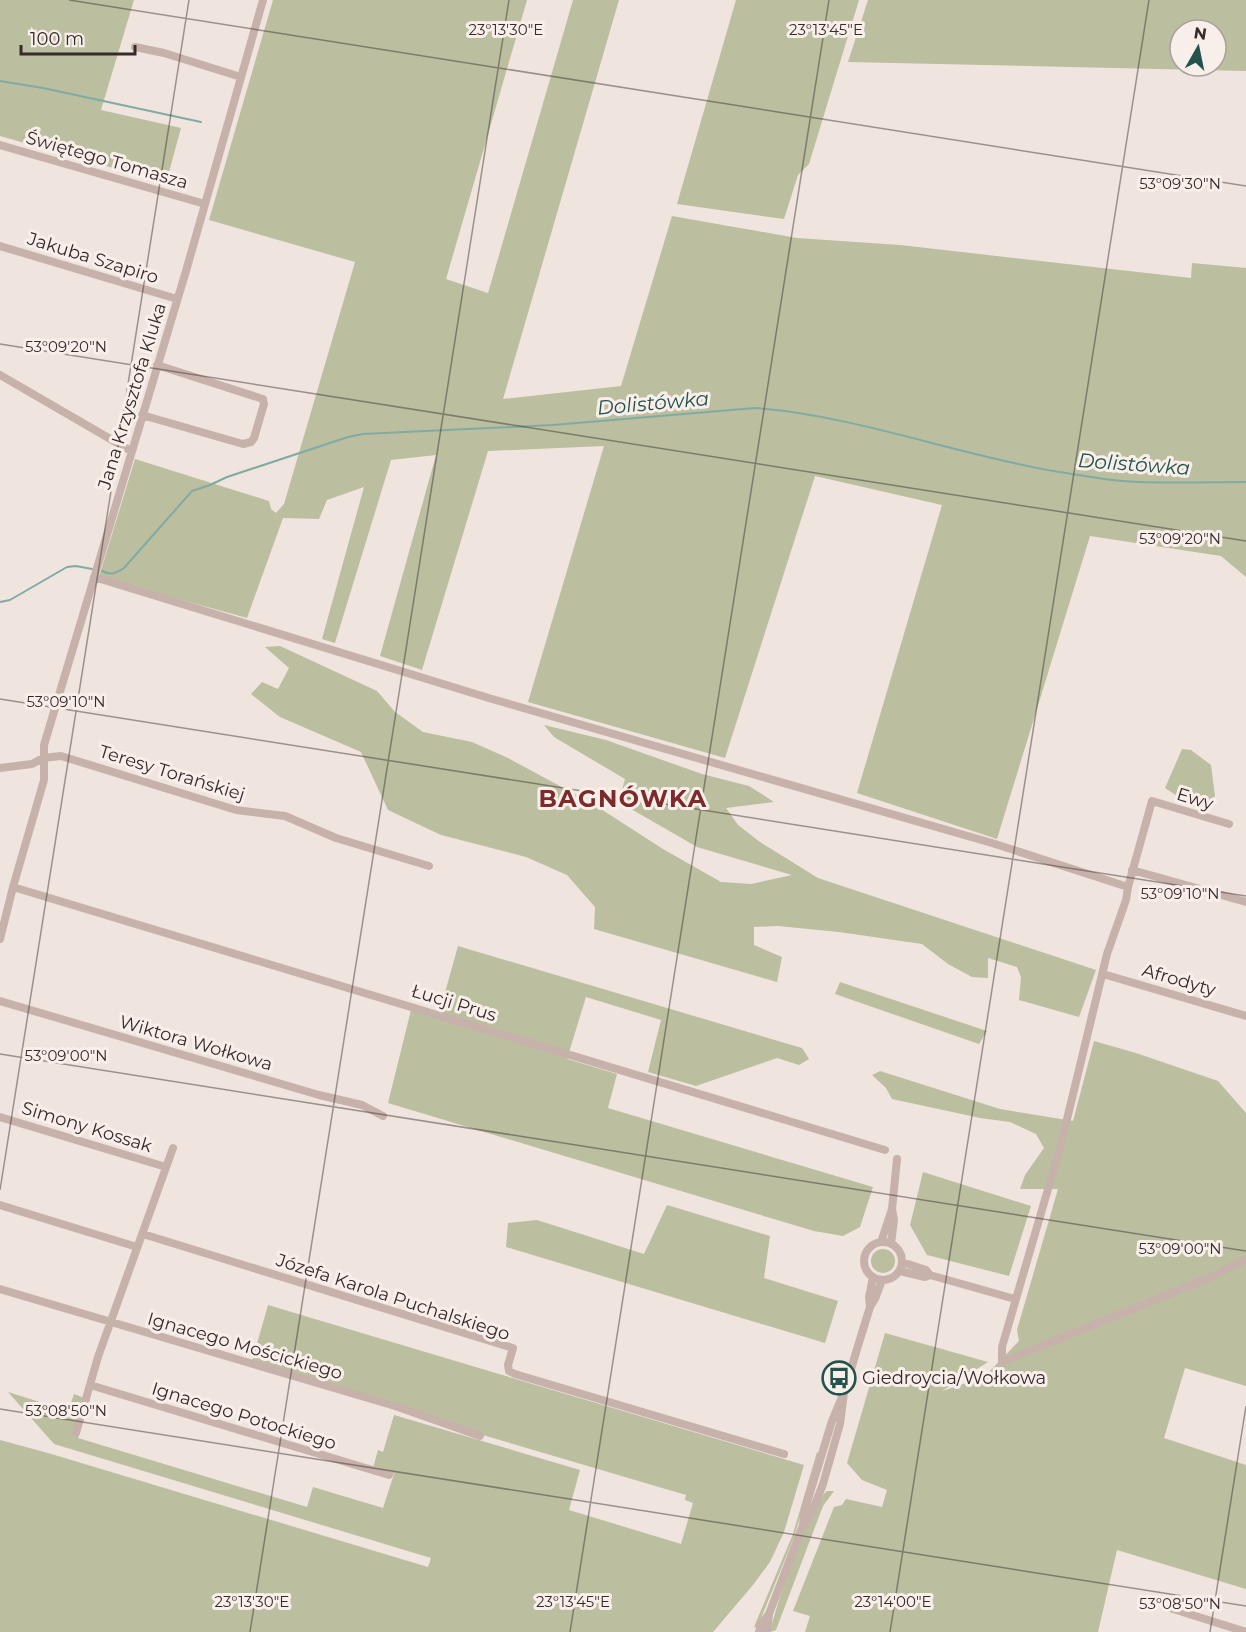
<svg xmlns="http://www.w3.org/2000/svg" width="1246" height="1632" font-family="Montserrat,sans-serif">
<rect width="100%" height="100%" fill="#f0e4de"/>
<path fill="#bbbe9f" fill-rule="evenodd" d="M 0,0 L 134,0 L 101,110 L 181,128 L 166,183 L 0,136 Z
M 273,0 L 527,0 L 446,279 L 488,293 L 573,0 L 619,0 L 503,399 L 621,386 L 672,216 L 797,238 L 900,245 L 1191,278 L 1192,263 L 1246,268 L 1246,577 L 1221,556 L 1090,536 L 997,839 L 857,793 L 942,505 L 815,476 L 725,758 L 528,702 L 604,446 L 488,451 L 422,670 L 380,656 L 436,455 L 391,460 L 335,643 L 322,639 L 364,487 L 327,500 L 319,519 L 283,518 L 247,618 L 99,577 L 135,459 L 269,501 L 271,509 L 276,513 L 284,504 L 355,262 L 209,220 Z
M 736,0 L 859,0 L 809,164 L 798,175 L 784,219 L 677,204 Z
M 868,0 L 1246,0 L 1246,71 L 848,62 ZM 1180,30 L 1216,30 L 1216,66 L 1180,66 Z
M 280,646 L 377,691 L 395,712 L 423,732 L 472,742 L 508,758 L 593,804 L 663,849 L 721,882 L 751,884 L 792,875 L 697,847 L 619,802 L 625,779 L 554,737 L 544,725 L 606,740 L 702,774 L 749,786 L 774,802 L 726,808 L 738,825 L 760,842 L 818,878 L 1096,970 L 1079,1017 L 1019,1000 L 1021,977 L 1017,967 L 988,958 L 988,978 L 972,977 L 948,964 L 922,944 L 839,932 L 778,926 L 754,927 L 754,945 L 782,957 L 777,982 L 594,929 L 595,907 L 567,875 L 526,857 L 441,835 L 388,810 L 361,752 L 280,717 L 251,694 L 262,682 L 278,689 L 289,668 L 265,647 Z
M 1182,749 L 1191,750 L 1211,765 L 1215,796 L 1200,811 L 1165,788 Z
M 458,946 L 802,1048 L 809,1059 L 799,1065 L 777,1058 L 696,1086 L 648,1072 L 661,1020 L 586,997 L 567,1059 L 617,1074 L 608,1108 L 873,1187 L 860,1227 L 843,1236 L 814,1231 L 388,1103 L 412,1006 L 439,1014 Z
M 840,982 L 987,1031 L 979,1044 L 835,994 Z
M 1094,1041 L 1136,1053 L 1218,1081 L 1246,1113 L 1246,1386 L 1185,1368 L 1164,1438 L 1246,1465 L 1246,1589 L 1117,1550 L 1098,1632 L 805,1632 L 810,1616 L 793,1611 L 834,1507 L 842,1505 L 846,1499 L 882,1507 L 887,1490 L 862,1480 L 847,1463 L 885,1333 L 988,1362 L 942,1391 L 984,1377 L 1019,1341 L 1017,1330 L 1058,1189 L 1020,1189 L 1025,1175 L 1044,1148 L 1036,1134 L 1010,1122 L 980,1118 L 892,1099 L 886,1088 L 872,1075 L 880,1071 L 1000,1109 L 1073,1121 Z
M 923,1172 L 1031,1206 L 1009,1276 L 927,1255 L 910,1225 Z
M 667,1205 L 770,1236 L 764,1278 L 838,1301 L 825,1343 L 506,1247 L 508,1223 L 537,1220 L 644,1254 Z
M871 1261a12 12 0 1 1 24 0a12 12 0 1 1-24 0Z
M 268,1305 L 804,1465 L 784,1532 L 770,1562 L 753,1585 L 713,1632 L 0,1632 L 0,1440 L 48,1453 L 428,1567 L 431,1558 L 54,1444 L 8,1392 L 68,1411 L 74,1394 L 90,1400 L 78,1438 L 307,1507 L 313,1487 L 383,1508 L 394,1474 L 373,1468 L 378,1450 L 383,1452 L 394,1415 L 580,1470 L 569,1510 L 681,1544 L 693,1503 L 685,1500 L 686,1495 L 469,1431 L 252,1361 Z
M 817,1452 L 819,1454 L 794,1537 L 757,1628 L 754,1627 L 793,1534 Z
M 827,1491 L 834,1491 L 823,1506 L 776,1630 L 770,1632 C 776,1606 809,1505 827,1491 Z"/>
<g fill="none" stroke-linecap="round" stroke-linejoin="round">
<path stroke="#80aba3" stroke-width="2" d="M 0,81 L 43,88 L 201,122
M 102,571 C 112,576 115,573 124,568 L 192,491 L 210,485 L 227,477 L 348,437 L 363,434 L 553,425 L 755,408 C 858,416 957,455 1059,472 C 1080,475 1101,479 1122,481 C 1163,484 1205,482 1246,482
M 0,602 L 10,600 L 67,567 L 76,566 L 92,569"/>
<path stroke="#c7b2ab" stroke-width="8" d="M 135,47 L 164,53 L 241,77
M 0,145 L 205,204
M 0,246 L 177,299
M 0,375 L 131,451
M 142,415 L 243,444 L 251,442 L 254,438 L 264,404 L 263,399 L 157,365
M 94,577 L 492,699 L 992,843 L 1128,887 L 1126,900 L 1107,954 L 1060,1148 L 1002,1347 L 1002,1362 L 1211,1277 L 1246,1259
M 0,768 L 32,764 L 43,758 L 61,756 L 236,810 L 285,816 L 336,838 L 429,866
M 1132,870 L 1246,902
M 13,887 L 885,1150
M 1128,887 L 1152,801 L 1229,824
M 0,939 L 13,887 L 44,780 L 44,745 L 186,271 L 263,0
M 1103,974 L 1246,1016
M 0,1001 L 319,1095 L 362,1105 L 383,1116
M 0,1117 L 166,1167
M 0,1205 L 137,1247
M 143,1234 L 513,1348 L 508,1365 L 509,1371 L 515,1374 L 784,1454
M864 1261a19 19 0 1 1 38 0a19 19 0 1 1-38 0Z
M 881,1242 L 892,1209 L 897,1159
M 891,1244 L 894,1220 L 892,1209
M 902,1262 L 926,1270 L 930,1275
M 900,1271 L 925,1277 L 930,1275 L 1015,1299
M 0,1289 L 395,1406 L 480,1436
M 870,1307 L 869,1297 L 873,1277
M 90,1385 L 389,1475
M 76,1433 L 98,1357 L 173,1148
M 803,1523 L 805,1509 L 832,1421 L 842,1397
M 1170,1608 L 1246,1632
M 759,1632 L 762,1623 L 769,1614 L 803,1525 L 812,1512 L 823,1484 L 840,1424 L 844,1393 L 857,1349 L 870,1307 L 875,1299 L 882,1280
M 767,1632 L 769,1614"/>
</g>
<path fill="none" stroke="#362b2a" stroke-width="1.5" stroke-opacity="0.45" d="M 69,0 L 1246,186M 0,344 L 1246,541M 0,699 L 1246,896M 0,1054 L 1246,1251M 0,1190 L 189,0M 0,1409 L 1246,1606M 250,1632 L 509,0M 570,1632 L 829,0M 890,1632 L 1149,0M 1210,1632 L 1246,1406"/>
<defs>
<g id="bus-ring" transform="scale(1.725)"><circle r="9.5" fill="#f8efea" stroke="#23534c" stroke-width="1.5"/><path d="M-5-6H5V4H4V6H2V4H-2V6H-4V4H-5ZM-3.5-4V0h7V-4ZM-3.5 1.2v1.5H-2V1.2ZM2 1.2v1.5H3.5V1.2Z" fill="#23534c"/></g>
</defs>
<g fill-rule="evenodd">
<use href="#bus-ring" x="839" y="1378"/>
</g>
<g text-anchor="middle" stroke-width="6" stroke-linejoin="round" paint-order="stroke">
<g font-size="18" fill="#362b2a" stroke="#f8efea">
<text transform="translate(107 160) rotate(16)" y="6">Świętego Tomasza</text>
<text transform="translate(93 258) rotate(17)" y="6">Jakuba Szapiro</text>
<text transform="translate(132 396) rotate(-73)" y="6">Jana Krzysztofa Kluka</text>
<text transform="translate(172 773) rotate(17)" y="6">Teresy Torańskiej</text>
<text transform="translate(1195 799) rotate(17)" y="6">Ewy</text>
<text transform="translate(1179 980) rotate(16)" y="6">Afrodyty</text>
<text transform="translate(454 1003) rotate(17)" y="6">Łucji Prus</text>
<text transform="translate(196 1043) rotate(16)" y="6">Wiktora Wołkowa</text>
<text transform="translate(87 1127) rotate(17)" y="6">Simony Kossak</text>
<text transform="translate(393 1297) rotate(18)" y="6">Józefa Karola Puchalskiego</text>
<text transform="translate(245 1346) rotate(16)" y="6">Ignacego Mościckiego</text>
<text transform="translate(244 1416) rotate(17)" y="6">Ignacego Potockiego</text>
</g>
<g font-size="18" fill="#362b2a" stroke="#f8efea" text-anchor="start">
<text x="862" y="1384">Giedroycia/Wołkowa</text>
</g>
<g font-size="20" font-style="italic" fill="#23534c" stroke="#f8efea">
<text transform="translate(653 403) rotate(-5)" y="7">Dolistówka</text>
<text transform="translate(1134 464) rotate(4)" y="7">Dolistówka</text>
</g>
<g font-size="24" font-weight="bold" letter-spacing="1.5" fill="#7d2b2a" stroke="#f8efea">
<text x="623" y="807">BAGNÓWKA</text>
</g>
</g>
<g font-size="15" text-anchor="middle" fill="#362b2a" stroke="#f8efea" stroke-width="6" stroke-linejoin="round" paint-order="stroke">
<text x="506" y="35">23°13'30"E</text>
<text x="826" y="35">23°13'45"E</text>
<text x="1180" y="189">53°09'30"N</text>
<text x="66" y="352">53°09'20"N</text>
<text x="1180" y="544">53°09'20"N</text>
<text x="66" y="707">53°09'10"N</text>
<text x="1180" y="899">53°09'10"N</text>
<text x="66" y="1061">53°09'00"N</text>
<text x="1180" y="1254">53°09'00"N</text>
<text x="66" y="1416">53°08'50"N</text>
<text x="252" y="1607">23°13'30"E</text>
<text x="573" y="1607">23°13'45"E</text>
<text x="893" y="1607">23°14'00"E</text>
<text x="1180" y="1609">53°08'50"N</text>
</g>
<g transform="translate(1198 48) rotate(9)"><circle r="28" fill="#f8efea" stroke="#aaa19d" stroke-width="1.5"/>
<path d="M0-4.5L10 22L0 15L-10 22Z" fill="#23534c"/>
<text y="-9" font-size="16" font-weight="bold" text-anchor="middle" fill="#362b2a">N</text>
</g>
<path d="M21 45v9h114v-9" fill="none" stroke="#362b2a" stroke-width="3"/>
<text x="30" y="45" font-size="18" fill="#362b2a" stroke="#f8efea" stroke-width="4.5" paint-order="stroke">100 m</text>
</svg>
